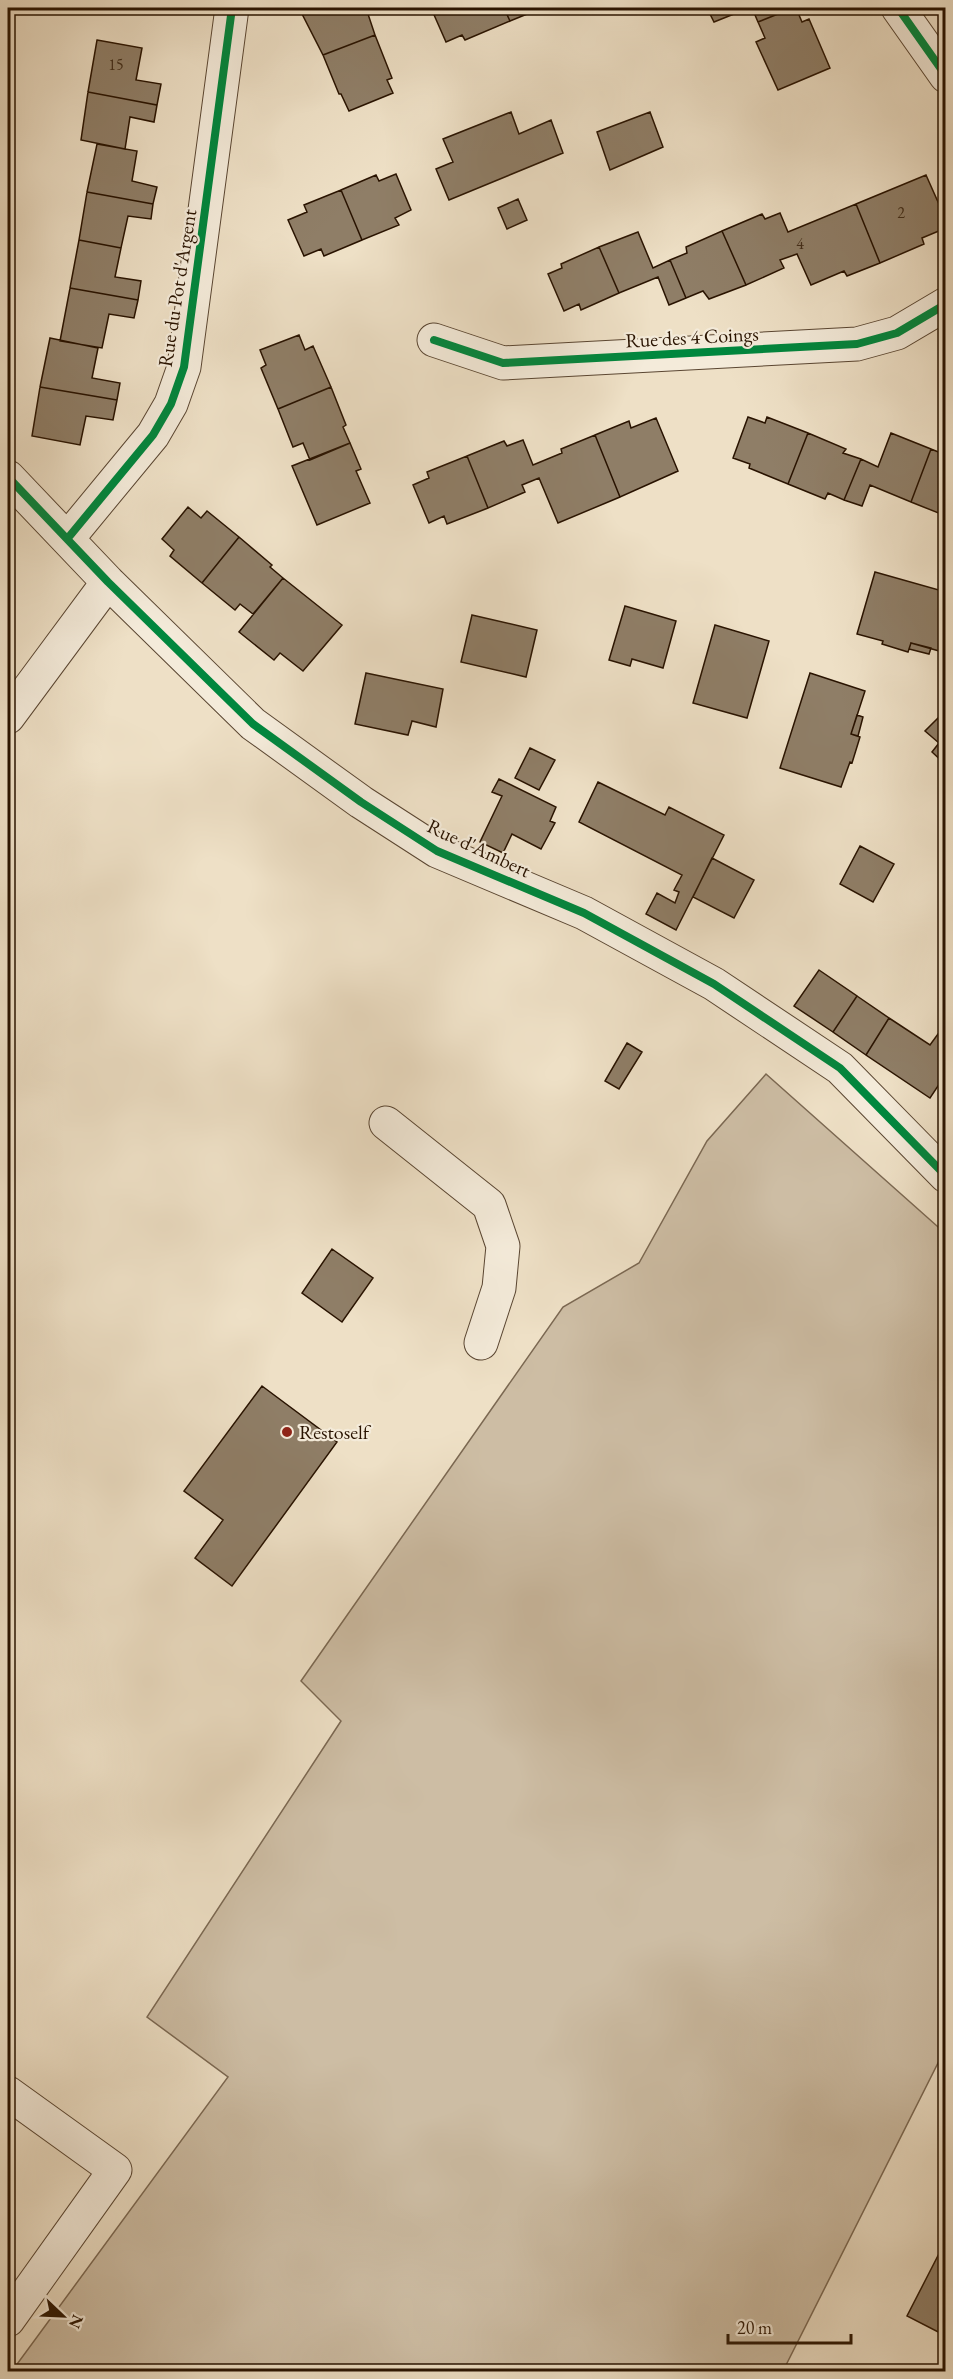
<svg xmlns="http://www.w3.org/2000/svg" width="953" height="2379" font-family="'EB Garamond',serif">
<rect width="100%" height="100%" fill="#eee0c6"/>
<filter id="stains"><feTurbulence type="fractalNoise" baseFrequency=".00333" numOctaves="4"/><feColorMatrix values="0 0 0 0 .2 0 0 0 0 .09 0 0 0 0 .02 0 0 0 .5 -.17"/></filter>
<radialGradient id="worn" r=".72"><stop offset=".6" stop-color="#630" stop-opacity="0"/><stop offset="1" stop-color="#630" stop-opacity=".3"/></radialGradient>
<path fill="#cdbda4" stroke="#7b6852" stroke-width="1.5" d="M 766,1074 L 946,1234 L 945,2049 L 783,2371 L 12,2371 L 228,2077 L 147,2017 L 341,1721 L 301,1681 L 563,1307 L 639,1263 L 707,1141 Z"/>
<path fill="#8f7e67" stroke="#291300" stroke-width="1.5" d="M 299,8 L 366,8 L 375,35 L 323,55 Z
M 431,8 L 504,8 L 510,21 L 465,40 L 462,35 L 446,42 Z
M 504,8 L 542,8 L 510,21 Z
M 707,8 L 749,8 L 714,22 Z
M 752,8 L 793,8 L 758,22 Z
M 793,8 L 796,8 L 802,22 L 809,19 L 830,68 L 778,90 L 756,42 L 765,38 L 758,22 Z
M 375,35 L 392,78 L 387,80 L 393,93 L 349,111 L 341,94 L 339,94 L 323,55 Z
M 97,40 L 142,48 L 136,80 L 161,84 L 157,105 L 88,92 Z
M 88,92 L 157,105 L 154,122 L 130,117 L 125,149 L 81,140 Z
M 511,112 L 519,134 L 551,120 L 563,153 L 449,200 L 436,169 L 453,162 L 443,139 Z
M 650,112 L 663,147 L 610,170 L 597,132 Z
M 97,144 L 137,151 L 132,181 L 157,187 L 153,204 L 87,192 Z
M 396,174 L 411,210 L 395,218 L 399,225 L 362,240 L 341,190 L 376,175 L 379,181 Z
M 926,175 L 946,220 L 946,228 L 922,238 L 924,244 L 880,263 L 856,204 Z
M 341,190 L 362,240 L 324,256 L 321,249 L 304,256 L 288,220 L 307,212 L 304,205 Z
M 87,192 L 153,204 L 151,219 L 128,216 L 121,248 L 79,240 Z
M 518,199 L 527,220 L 507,229 L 498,208 Z
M 856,204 L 880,263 L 847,276 L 844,271 L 811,285 L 797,254 L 780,260 L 784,268 L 746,285 L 722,231 L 762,214 L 765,219 L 780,213 L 788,232 Z
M 722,231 L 746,285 L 709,299 L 703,291 L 686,298 L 670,260 L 687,253 L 686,247 Z
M 638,232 L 653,268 L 670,260 L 686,298 L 669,305 L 658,277 L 619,293 L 599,247 Z
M 79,240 L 121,248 L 115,277 L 141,281 L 138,300 L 70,288 Z
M 599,247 L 619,293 L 581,310 L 579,304 L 564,311 L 548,274 L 562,268 L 561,264 Z
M 70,288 L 138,300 L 134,318 L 109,314 L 102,348 L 60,341 Z
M 299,335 L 305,350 L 313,346 L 331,387 L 278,409 L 261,368 L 266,365 L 260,350 Z
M 50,338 L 98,348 L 92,378 L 120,383 L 117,400 L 40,387 Z
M 40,387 L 117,400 L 113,420 L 86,416 L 80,445 L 32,436 Z
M 331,387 L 346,425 L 343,427 L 350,443 L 310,460 L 303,443 L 293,447 L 278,409 Z
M 748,417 L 765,423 L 767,417 L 808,433 L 788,484 L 749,468 L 750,464 L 733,458 Z
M 656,418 L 678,471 L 620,497 L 595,435 L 629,421 L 631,428 Z
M 808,433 L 846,449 L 843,453 L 861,459 L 844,500 L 828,493 L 825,499 L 788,484 Z
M 891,433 L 931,449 L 911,502 L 870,485 L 862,506 L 844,500 L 861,459 L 878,467 Z
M 595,435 L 620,497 L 558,523 L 539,478 L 522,485 L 525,492 L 488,508 L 467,456 L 504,441 L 507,446 L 523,440 L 533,465 L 562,453 L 561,449 Z
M 350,443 L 361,469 L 356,471 L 370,503 L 317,525 L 292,466 Z
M 931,449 L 946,455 L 946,516 L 911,502 Z
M 467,456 L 488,508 L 447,524 L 444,516 L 429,523 L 413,485 L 429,478 L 427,472 Z
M 188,507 L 201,518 L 207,511 L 239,537 L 202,583 L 170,556 L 174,550 L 162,539 Z
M 239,537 L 272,565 L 270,567 L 283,578 L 253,614 L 240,604 L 235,610 L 202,583 Z
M 875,572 L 946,592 L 946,653 L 911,643 L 908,652 L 882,644 L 883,641 L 857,634 Z
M 283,578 L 342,625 L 303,671 L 280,653 L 274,660 L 239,632 Z
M 625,606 L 676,621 L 663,668 L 632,659 L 630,666 L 609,660 Z
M 472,615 L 537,630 L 526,677 L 461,662 Z
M 715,625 L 769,641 L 747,718 L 693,703 Z
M 911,643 L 931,648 L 929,654 L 909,649 Z
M 366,673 L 443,689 L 436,727 L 412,721 L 408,735 L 355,724 Z
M 810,673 L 865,691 L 851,734 L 860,737 L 852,763 L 850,762 L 841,787 L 780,768 Z
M 946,710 L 946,765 L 932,752 L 939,743 L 925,731 Z
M 857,715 L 863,717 L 858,736 L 851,734 Z
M 530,748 L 555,760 L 539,790 L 515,778 Z
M 499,779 L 556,807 L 550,821 L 555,823 L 541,849 L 512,834 L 503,853 L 480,842 L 502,796 L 492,792 Z
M 598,782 L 665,815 L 669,807 L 724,835 L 676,930 L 646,914 L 657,893 L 675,903 L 679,892 L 674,890 L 682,875 L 579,822 Z
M 860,846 L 894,864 L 873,902 L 840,884 Z
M 712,858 L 754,880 L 734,918 L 693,897 Z
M 819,970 L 857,996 L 833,1032 L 794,1006 Z
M 857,996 L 889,1018 L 866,1055 L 833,1032 Z
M 889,1018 L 930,1045 L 946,1023 L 946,1074 L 930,1098 L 866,1055 Z
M 627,1043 L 642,1052 L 619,1089 L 605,1081 Z
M 332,1249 L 373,1278 L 342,1322 L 302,1293 Z
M 262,1386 L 337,1442 L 232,1586 L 195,1558 L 223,1520 L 184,1491 Z
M 946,2240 L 946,2336 L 907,2316 Z"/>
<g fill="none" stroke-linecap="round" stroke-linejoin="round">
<g stroke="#5a4632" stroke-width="35">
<path id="minor" d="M 898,8 L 946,76
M 434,340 L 503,363 L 857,344 L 897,333 L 946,304
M 8,477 L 108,582 L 253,724 L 361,802 L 437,851 L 584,913 L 714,984 L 840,1068 L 946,1176
M 68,538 L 153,435 L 171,404 L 184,367 L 232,8
M 8,717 L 108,582
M 386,1123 L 489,1205 L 503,1246 L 499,1288 L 481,1343
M 8,2093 L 115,2170 L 8,2320"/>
</g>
<use href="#minor" stroke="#f4ebda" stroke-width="33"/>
<g stroke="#f4ebda" stroke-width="11">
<path id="cycleway" d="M 898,8 L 946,76
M 434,340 L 503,363 L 857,344 L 897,333 L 946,304
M 8,477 L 108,582 L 253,724 L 361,802 L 437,851 L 584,913 L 714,984 L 840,1068 L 946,1176
M 68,538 L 153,435 L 171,404 L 184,367 L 232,8"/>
</g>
<use href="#cycleway" stroke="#00873e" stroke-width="8"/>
</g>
<circle fill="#8f2418" stroke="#f4ebda" stroke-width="2" cx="287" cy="1432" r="6"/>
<g text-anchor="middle" stroke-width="4.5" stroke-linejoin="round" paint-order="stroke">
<g font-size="16" fill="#422e1a">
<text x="116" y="70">15</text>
<text x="901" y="218">2</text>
<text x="800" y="249">4</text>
</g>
<g font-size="20" fill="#291300" stroke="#f4ebda">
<text transform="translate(177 288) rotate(-81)" y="7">Rue du Pot d'Argent</text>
<text transform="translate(692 337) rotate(-3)" y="7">Rue des 4 Coings</text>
<text transform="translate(479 848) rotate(25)" y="7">Rue d'Ambert</text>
</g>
<g font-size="20" fill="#291300" stroke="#f4ebda" text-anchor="start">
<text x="299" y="1439">Restoself</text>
</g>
</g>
<rect width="953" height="2379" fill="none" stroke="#eee0c6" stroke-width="30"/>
<rect x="9" y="9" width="935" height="2361" fill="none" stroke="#291300" stroke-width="3"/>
<rect x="15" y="15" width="923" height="2349" fill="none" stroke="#291300" stroke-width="1.5"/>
<g transform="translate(63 2316) rotate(113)" stroke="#f4ebda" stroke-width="4.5" paint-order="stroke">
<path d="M0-4.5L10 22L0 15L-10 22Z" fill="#291300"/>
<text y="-9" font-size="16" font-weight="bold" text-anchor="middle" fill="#291300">N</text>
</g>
<path d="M728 2334v9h123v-9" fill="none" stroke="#291300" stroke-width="3"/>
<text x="737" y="2334" font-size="18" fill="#291300" stroke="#f4ebda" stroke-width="4.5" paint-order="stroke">20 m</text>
<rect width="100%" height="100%" filter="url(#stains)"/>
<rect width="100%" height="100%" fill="url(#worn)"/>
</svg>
